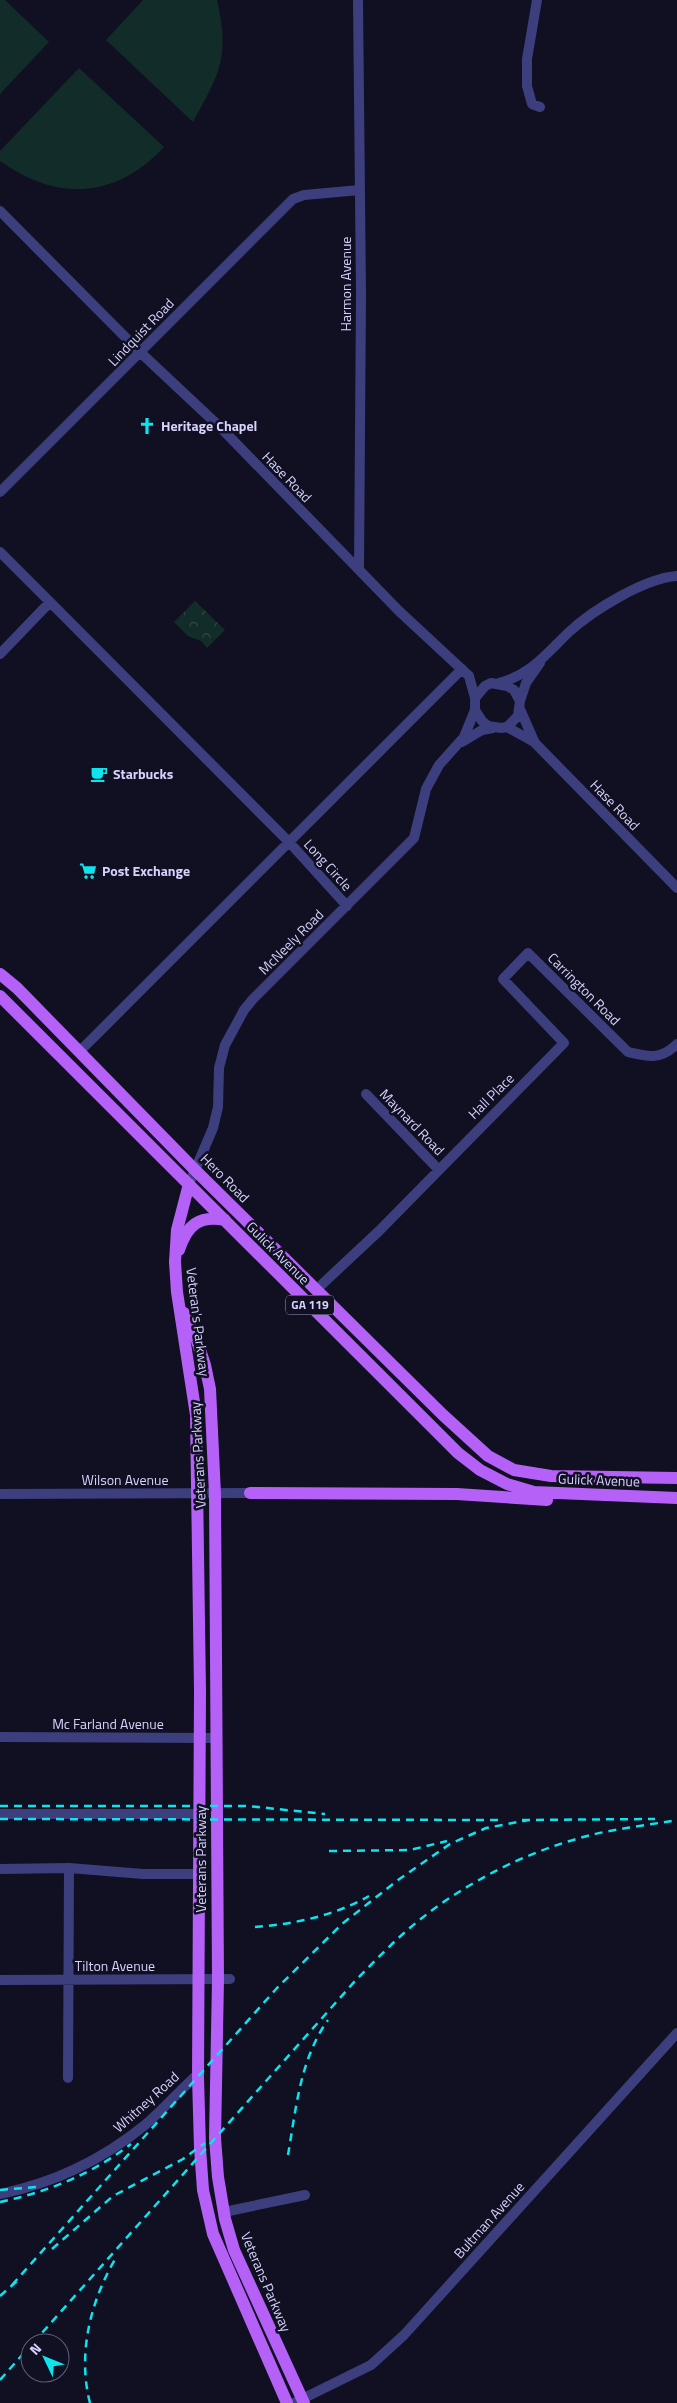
<svg xmlns="http://www.w3.org/2000/svg" width="677" height="2403" font-family="'Titillium Web',sans-serif">
<defs>
<pattern id="park-crowns" width="20" height="18" patternUnits="userSpaceOnUse" patternTransform="scale(1.25)"><rect width="20" height="18" fill="#122c29"/><path d="M2 6a3 3 0 1 1 6 0M12 15a3 3 0 1 1 6 0" fill="none" stroke="#344a49"/></pattern>
</defs>
<rect width="100%" height="100%" fill="#110f22"/>
<path fill="url(#park-crowns)" d="M 195,601 L 225,630 L 207,648 L 201,641 L 188,636 L 174,622 Z"/>
<path fill="#122c29" d="M 0,0 L 5,0 L 49,42 L 0,94 Z
M 143,0 L 217,0 C 230,57 220,73 193,122 L 106,40 Z
M 79,68 L 164,147 C 116,199 57,202 0,161 L 0,151 Z"/>
<g fill="none" stroke-linecap="round" stroke-linejoin="round">
<path stroke="#3d3e7e" stroke-width="10" d="M 358,0 L 361,294 L 359,569
M 537,0 L 527,59 L 527,86 L 532,104 L 540,107
M 0,211 L 141,353 L 222,429 L 399,611 L 469,676 L 475,698 L 475,710 L 482,721 L 488,726 L 501,728 L 507,727 L 518,716 L 520,701 L 514,690 L 507,686 L 491,683 L 485,686 L 475,698
M 0,492 L 293,199 L 304,195 L 360,190
M 0,552 L 50,602 L 0,654
M 50,602 L 289,842 L 347,906
M 499,683 C 532,674 546,654 569,632 C 593,610 645,578 677,576
M 520,701 L 526,683 L 540,663
M 520,709 L 534,741
M 507,727 L 534,742 L 677,888
M 462,742 L 482,730 L 493,728
M 80,1051 L 462,669
M 366,1094 L 438,1169
M 189,1184 L 213,1128 L 218,1107 L 219,1068 L 225,1045 L 244,1010 L 253,999 L 414,838 L 426,789 L 439,765 L 464,737 L 475,710
M 317,1289 L 379,1231 L 564,1043 L 503,979 L 528,953 L 628,1052 C 649,1057 661,1060 677,1044
M 0,1494 L 250,1493
M 0,1737 L 216,1738
M 0,1814 L 199,1814
M 0,1869 L 69,1868 L 143,1874 L 199,1874
M 0,1980 L 230,1979
M 68,2078 L 69,1868
M 0,2194 C 54,2183 102,2160 145,2125 C 164,2109 180,2090 198,2074
M 224,2212 L 305,2195
M 294,2403 L 371,2365 L 404,2335 L 677,2033"/>
<path stroke="#b560f6" stroke-width="12" d="M 0,974 L 17,988 L 195,1170 L 443,1415 L 488,1456 L 514,1470 L 551,1476 L 677,1478
M 0,996 L 429,1424 L 458,1453 L 480,1470 L 507,1484 L 534,1492 L 677,1498
M 189,1184 L 177,1230 L 175,1262 L 177,1292 L 196,1415 L 200,1691 L 198,2077 L 200,2148 L 203,2190 L 213,2234 L 287,2403
M 179,1250 C 187,1225 199,1215 225,1220
M 184,1313 L 196,1338 L 205,1365 L 210,1389 L 215,1494 L 218,1980 L 215,2138 L 218,2177 L 225,2219 L 234,2250 L 304,2403
M 250,1493 L 457,1494 L 547,1500"/>
<path stroke="#0de4ee" stroke-width="2.5" stroke-dasharray="8 6" stroke-linecap="butt" d="M 0,1806 L 248,1806 L 325,1814
M 0,1819 L 500,1820
M 522,1820 L 655,1819
M 329,1851 L 410,1850 L 447,1841
M 255,1927 C 294,1924 334,1916 369,1896
M 288,2155 C 296,2109 300,2059 328,2020
M 0,2190 L 37,2187
M 0,2202 C 48,2192 92,2174 131,2144
M 52,2249 L 113,2196 L 183,2159 L 205,2143
M 12,2285 L 277,1988 L 342,1924 L 398,1880 L 450,1844 L 486,1828 L 529,1820
M 0,2296 L 17,2281
M 33,2343 L 355,1981 C 371,1965 387,1948 404,1933 C 456,1887 523,1852 591,1835 C 619,1828 649,1825 677,1820
M 0,2380 L 30,2346
M 90,2403 C 77,2353 91,2299 117,2256"/>
</g>
<defs>
<g id="church-bare" transform="scale(1.35)"><path d="M-1.2-6h2.4v3.5h3.3v2.4h-3.3V6h-2.4V-.1h-3.3v-2.4h3.3Z" fill="#0de4ee" stroke="#110f22" stroke-width="2.5" paint-order="stroke"/></g>
<g id="cafe-bare" transform="scale(1.35)"><path d="M-5.5-4.5H6V0H3Q3 3.5 0 3.5H-2.5Q-5.5 3.5-5.5 0ZM3-3.2v2h1.7v-2ZM-6 4.5H4V6H-6Z" fill="#0de4ee" stroke="#110f22" stroke-width="2.5" paint-order="stroke"/></g>
<g id="supermarket-bare" transform="scale(1.35)"><path d="M-6-5.5h2.5l.6 2H6L4.5 2H-2.5L-4.4-4H-6ZM-1.5 3.2a1.3 1.3 0 1 0 .1 0ZM3 3.2a1.3 1.3 0 1 0 .1 0Z" fill="#0de4ee" stroke="#110f22" stroke-width="2.5" paint-order="stroke"/></g>
</defs>
<g fill-rule="evenodd">
<use href="#church-bare" x="147" y="426"/>
<use href="#cafe-bare" x="99" y="774"/>
<use href="#supermarket-bare" x="88" y="871"/>
</g>
<g text-anchor="middle" stroke-width="5" stroke-linejoin="round" paint-order="stroke">
<rect fill="#110f22" stroke="#9a98bb" stroke-width="1" x="286" y="1295.5" width="48" height="19" rx="4"/>
<g font-size="12" font-weight="bold" fill="#d5d2fd">
<text x="310" y="1309">GA 119</text>
</g>
<g font-size="14" fill="#d5d2fd" stroke="#110f22">
<text transform="translate(346 284) rotate(-90)" y="5">Harmon Avenue</text>
<text transform="translate(141 332) rotate(-46)" y="5">Lindquist Road</text>
<text transform="translate(287 477) rotate(46)" y="5">Hase Road</text>
<text transform="translate(615 805) rotate(46)" y="5">Hase Road</text>
<text transform="translate(328 865) rotate(48)" y="5">Long Circle</text>
<text transform="translate(291 942) rotate(-45)" y="5">McNeely Road</text>
<text transform="translate(584 989) rotate(45)" y="5">Carrington Road</text>
<text transform="translate(491 1096) rotate(-45)" y="5">Hall Place</text>
<text transform="translate(412 1122) rotate(46)" y="5">Maynard Road</text>
<text transform="translate(225 1178) rotate(45)" y="5">Hero Road</text>
<text transform="translate(278 1253) rotate(45)" y="5">Gulick Avenue</text>
<text transform="translate(198 1322) rotate(83)" y="5">Veteran's Parkway</text>
<text transform="translate(198 1455) rotate(-93)" y="5">Veterans Parkway</text>
<text x="125" y="1485">Wilson Avenue</text>
<text transform="translate(599 1480) rotate(2)" y="5">Gulick Avenue</text>
<text x="108" y="1729">Mc Farland Avenue</text>
<text transform="translate(201 1859) rotate(-90)" y="5">Veterans Parkway</text>
<text x="115" y="1971">Tilton Avenue</text>
<text transform="translate(146 2102) rotate(-42)" y="5">Whitney Road</text>
<text transform="translate(489 2220) rotate(-48)" y="5">Bultman Avenue</text>
<text transform="translate(266 2282) rotate(67)" y="5">Veterans Parkway</text>
</g>
<g font-size="14" font-weight="bold" fill="#d5d2fd" stroke="#110f22" text-anchor="start">
<text x="161" y="431">Heritage Chapel</text>
<text x="113" y="779">Starbucks</text>
<text x="102" y="876">Post Exchange</text>
</g>
</g>
<g transform="translate(45 2358) rotate(313)"><circle r="24" fill="#110f22" stroke="#5f5d7a"/>
<path d="M0-4L9 19L0 12L-9 19Z" fill="#0de4ee"/>
<text y="-8" font-size="14" font-weight="bold" text-anchor="middle" fill="#d5d2fd">N</text>
</g>
</svg>
